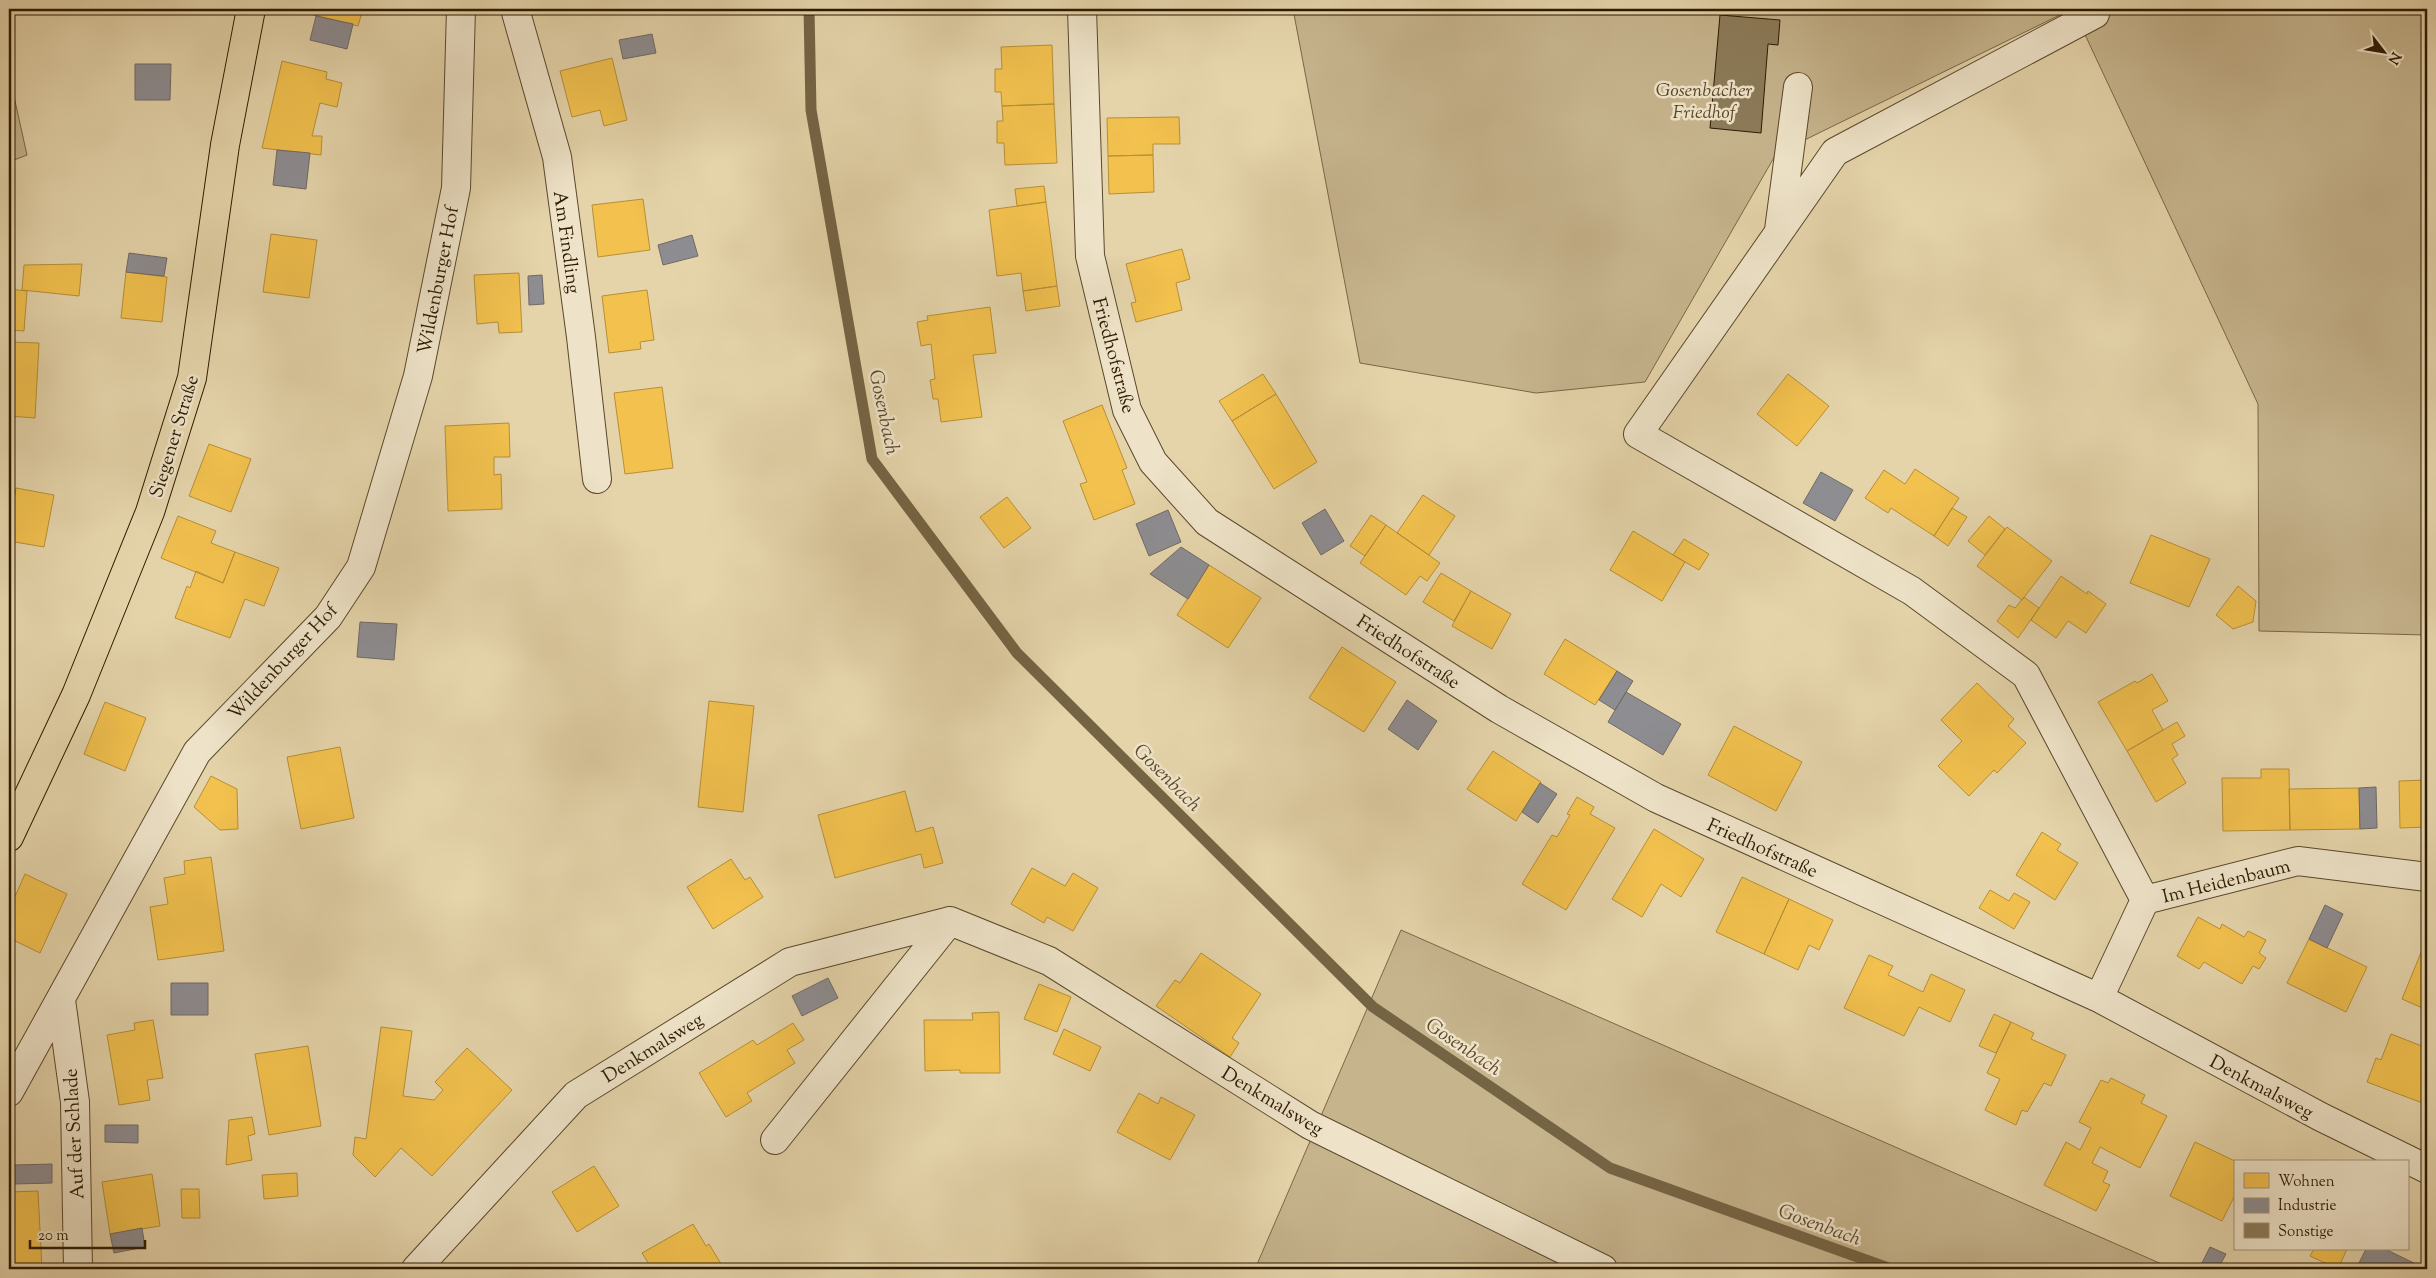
<svg xmlns="http://www.w3.org/2000/svg" width="2436" height="1278" font-family="'Sorts Mill Goudy',serif">
<rect width="100%" height="100%" fill="#e5d4aa"/>
<filter id="stains"><feTurbulence type="fractalNoise" baseFrequency=".004" numOctaves="4"/><feColorMatrix values="0 0 0 0 .2 0 0 0 0 .09 0 0 0 0 .02 0 0 0 .5 -.17"/></filter>
<radialGradient id="worn" r=".72"><stop offset=".6" stop-color="#630" stop-opacity="0"/><stop offset="1" stop-color="#630" stop-opacity=".3"/></radialGradient>
<path fill="#c6b48d" stroke="#796747" d="M 1293,9 L 2072,9 L 1776,154 L 1645,382 L 1536,393 L 1360,363 Z
M 2073,9 L 2427,9 L 2427,635 L 2259,631 L 2258,404 Z
M 9,74 L 27,155 L 9,162 Z
M 1401,930 L 2173,1269 L 1255,1269 Z"/>
<path fill="#f2c14e" stroke="#b78f37" d="M 311,9 L 363,9 L 358,26 L 310,14 Z
M 1052,45 L 1054,104 L 1002,106 L 1001,92 L 995,92 L 995,69 L 1002,69 L 1001,47 Z
M 612,58 L 627,120 L 604,126 L 600,110 L 572,117 L 560,71 Z
M 282,61 L 327,72 L 326,79 L 342,83 L 337,107 L 320,103 L 312,136 L 322,136 L 321,155 L 262,148 Z
M 1054,104 L 1057,163 L 1005,165 L 1004,143 L 997,143 L 997,121 L 1003,121 L 1002,106 Z
M 1179,117 L 1180,144 L 1153,144 L 1153,155 L 1108,156 L 1107,118 Z
M 1153,155 L 1154,192 L 1109,194 L 1108,156 Z
M 1044,186 L 1046,202 L 1017,206 L 1015,189 Z
M 643,199 L 650,250 L 598,257 L 592,205 Z
M 1046,202 L 1057,286 L 1023,291 L 1021,273 L 997,276 L 989,210 Z
M 271,234 L 317,240 L 309,298 L 263,292 Z
M 1182,249 L 1190,279 L 1176,283 L 1182,310 L 1136,322 L 1131,303 L 1136,302 L 1126,264 Z
M 82,264 L 79,296 L 22,290 L 24,265 Z
M 126,272 L 167,277 L 162,322 L 121,318 Z
M 519,273 L 522,332 L 499,333 L 498,322 L 477,324 L 474,275 Z
M 1057,286 L 1060,306 L 1026,311 L 1023,291 Z
M 9,289 L 27,291 L 24,331 L 9,330 Z
M 647,290 L 654,340 L 640,342 L 641,349 L 609,353 L 602,296 Z
M 990,307 L 996,353 L 973,355 L 982,417 L 941,422 L 938,399 L 933,399 L 930,380 L 935,379 L 931,344 L 921,346 L 917,322 L 928,320 L 927,316 Z
M 9,342 L 39,343 L 35,418 L 9,416 Z
M 1263,374 L 1276,394 L 1232,421 L 1219,401 Z
M 1788,374 L 1829,406 L 1797,446 L 1757,414 Z
M 662,387 L 673,468 L 625,474 L 614,393 Z
M 1276,394 L 1317,462 L 1274,489 L 1232,421 Z
M 1102,405 L 1127,468 L 1122,470 L 1135,504 L 1094,520 L 1080,484 L 1087,482 L 1063,421 Z
M 509,423 L 510,457 L 494,457 L 494,475 L 501,474 L 502,509 L 448,511 L 445,426 Z
M 209,444 L 251,459 L 231,512 L 189,496 Z
M 1915,469 L 1959,498 L 1934,536 L 1891,508 L 1888,513 L 1865,498 L 1884,470 L 1905,484 Z
M 16,488 L 54,495 L 44,547 L 9,541 L 9,494 L 15,495 Z
M 1423,495 L 1455,516 L 1429,555 L 1397,533 Z
M 1007,497 L 1031,528 L 1004,548 L 980,517 Z
M 1952,508 L 1967,517 L 1948,546 L 1934,536 Z
M 1371,515 L 1386,525 L 1365,556 L 1350,546 Z
M 178,516 L 216,531 L 211,543 L 235,552 L 223,583 L 161,558 Z
M 1989,516 L 2005,529 L 1985,555 L 1968,541 Z
M 1386,525 L 1440,563 L 1427,581 L 1420,576 L 1406,595 L 1360,563 Z
M 2007,527 L 2052,561 L 2022,600 L 1977,566 Z
M 1633,531 L 1685,562 L 1662,601 L 1610,570 Z
M 2151,535 L 2210,559 L 2189,607 L 2130,583 Z
M 1684,539 L 1709,554 L 1699,570 L 1673,555 Z
M 235,552 L 279,568 L 264,606 L 245,599 L 230,638 L 175,618 L 187,586 L 190,588 L 196,571 L 223,583 Z
M 1209,565 L 1261,598 L 1228,648 L 1177,615 Z
M 1441,573 L 1471,591 L 1454,621 L 1423,602 Z
M 2061,576 L 2087,594 L 2088,591 L 2106,604 L 2086,633 L 2068,621 L 2056,638 L 2031,620 Z
M 2238,586 L 2256,601 L 2253,622 L 2233,629 L 2216,615 Z
M 1471,591 L 1511,614 L 1492,649 L 1452,626 Z
M 2024,597 L 2039,608 L 2018,638 L 1997,621 L 2009,605 L 2015,608 Z
M 1565,639 L 1617,671 L 1595,705 L 1544,674 Z
M 1342,647 L 1396,682 L 1364,732 L 1309,698 Z
M 2152,674 L 2168,701 L 2152,710 L 2163,730 L 2127,751 L 2098,702 L 2135,681 L 2137,683 Z
M 1977,683 L 2014,719 L 2008,726 L 2026,743 L 1997,773 L 1994,770 L 1969,796 L 1938,766 L 1962,741 L 1941,720 Z
M 709,701 L 754,706 L 743,812 L 698,807 Z
M 105,702 L 146,718 L 125,771 L 84,754 Z
M 2177,722 L 2185,736 L 2172,744 L 2178,755 L 2172,759 L 2186,783 L 2156,802 L 2127,751 Z
M 1734,726 L 1802,762 L 1776,811 L 1708,775 Z
M 340,747 L 354,818 L 301,829 L 287,757 Z
M 1493,751 L 1541,782 L 1516,821 L 1467,789 Z
M 2261,769 L 2289,769 L 2290,830 L 2223,831 L 2222,778 L 2261,778 Z
M 211,776 L 237,789 L 238,829 L 220,830 L 194,807 Z
M 2427,780 L 2427,827 L 2400,828 L 2399,781 Z
M 2359,788 L 2360,829 L 2290,830 L 2289,789 Z
M 905,791 L 916,832 L 933,827 L 943,863 L 924,868 L 921,854 L 835,878 L 818,815 Z
M 1577,797 L 1594,807 L 1590,814 L 1615,828 L 1566,910 L 1522,884 L 1552,835 L 1557,837 L 1570,815 L 1567,814 Z
M 1654,829 L 1704,859 L 1681,897 L 1661,884 L 1642,917 L 1612,899 Z
M 2042,832 L 2061,844 L 2057,850 L 2078,863 L 2055,900 L 2016,875 Z
M 211,857 L 224,951 L 158,960 L 150,907 L 168,904 L 164,878 L 185,874 L 184,861 Z
M 731,859 L 745,880 L 750,877 L 763,897 L 713,929 L 687,887 Z
M 1032,868 L 1065,886 L 1073,873 L 1098,888 L 1073,931 L 1047,917 L 1044,923 L 1011,904 Z
M 25,874 L 67,894 L 40,953 L 9,938 L 9,910 Z
M 1742,877 L 1789,899 L 1764,954 L 1716,932 Z
M 1990,890 L 2009,901 L 2014,893 L 2030,902 L 2014,929 L 1979,908 Z
M 1789,899 L 1833,920 L 1819,950 L 1809,945 L 1798,970 L 1764,954 Z
M 2198,917 L 2220,929 L 2222,924 L 2244,937 L 2248,931 L 2266,940 L 2259,953 L 2266,958 L 2259,969 L 2253,966 L 2242,984 L 2204,962 L 2199,969 L 2177,956 Z
M 2427,938 L 2427,1010 L 2402,999 Z
M 2309,939 L 2367,967 L 2346,1012 L 2287,983 Z
M 1201,953 L 1261,994 L 1232,1038 L 1239,1043 L 1230,1057 L 1156,1006 L 1175,980 L 1180,983 Z
M 1869,955 L 1893,966 L 1888,975 L 1923,992 L 1931,974 L 1965,990 L 1950,1022 L 1919,1007 L 1904,1036 L 1844,1008 Z
M 1039,984 L 1071,997 L 1057,1032 L 1024,1019 Z
M 999,1012 L 1000,1073 L 960,1073 L 960,1070 L 925,1071 L 924,1020 L 973,1020 L 972,1013 Z
M 1994,1014 L 2011,1022 L 1996,1053 L 1979,1046 Z
M 153,1020 L 163,1078 L 147,1080 L 150,1100 L 119,1105 L 107,1035 L 135,1030 L 134,1023 Z
M 2011,1022 L 2034,1033 L 2031,1039 L 2066,1055 L 2051,1086 L 2044,1083 L 2027,1112 L 2022,1110 L 2016,1125 L 1985,1110 L 2000,1079 L 1987,1073 Z
M 793,1023 L 804,1040 L 787,1050 L 795,1063 L 747,1093 L 752,1101 L 726,1117 L 699,1073 L 753,1040 L 757,1045 Z
M 381,1027 L 412,1031 L 403,1096 L 434,1100 L 443,1090 L 435,1082 L 467,1048 L 512,1090 L 432,1176 L 401,1148 L 375,1177 L 353,1155 L 355,1137 L 366,1139 Z
M 1064,1029 L 1101,1047 L 1090,1071 L 1053,1054 Z
M 2391,1034 L 2427,1048 L 2427,1098 L 2425,1104 L 2367,1082 L 2376,1058 L 2381,1060 Z
M 308,1046 L 321,1126 L 269,1135 L 255,1054 Z
M 2111,1078 L 2145,1095 L 2141,1103 L 2167,1116 L 2140,1168 L 2100,1147 L 2092,1163 L 2108,1171 L 2103,1182 L 2110,1185 L 2096,1211 L 2044,1185 L 2066,1142 L 2080,1150 L 2091,1128 L 2079,1122 L 2101,1080 L 2108,1083 Z
M 1139,1093 L 1158,1104 L 1161,1097 L 1195,1115 L 1170,1160 L 1117,1132 Z
M 252,1117 L 255,1134 L 248,1136 L 252,1160 L 226,1165 L 229,1120 Z
M 2195,1142 L 2237,1162 L 2235,1162 L 2235,1195 L 2222,1221 L 2170,1196 Z
M 594,1166 L 619,1206 L 577,1232 L 552,1192 Z
M 297,1173 L 298,1196 L 264,1199 L 262,1175 Z
M 152,1174 L 160,1226 L 110,1234 L 102,1182 Z
M 181,1189 L 199,1189 L 200,1218 L 182,1218 Z
M 38,1191 L 42,1269 L 9,1269 L 9,1192 Z
M 693,1224 L 706,1246 L 709,1244 L 723,1267 L 719,1269 L 652,1269 L 642,1253 Z
M 2314,1249 L 2347,1249 L 2338,1269 L 2310,1256 Z"/>
<path fill="#8d8d92" stroke="#706a66" d="M 316,16 L 353,24 L 347,49 L 310,40 Z
M 652,34 L 656,53 L 623,59 L 619,40 Z
M 135,64 L 171,64 L 170,100 L 135,100 Z
M 277,150 L 310,153 L 306,189 L 273,185 Z
M 692,235 L 698,256 L 663,265 L 658,245 Z
M 129,253 L 167,258 L 164,276 L 126,272 Z
M 542,275 L 544,304 L 529,305 L 528,276 Z
M 1821,472 L 1853,490 L 1835,521 L 1803,503 Z
M 1325,509 L 1344,541 L 1321,555 L 1302,523 Z
M 1168,510 L 1181,542 L 1149,556 L 1136,524 Z
M 1181,547 L 1209,565 L 1188,599 L 1150,574 Z
M 360,622 L 397,624 L 394,660 L 357,657 Z
M 1617,671 L 1633,681 L 1615,710 L 1599,700 Z
M 1626,692 L 1681,724 L 1663,755 L 1608,722 Z
M 1407,700 L 1437,721 L 1418,750 L 1388,729 Z
M 1540,783 L 1557,794 L 1538,823 L 1522,812 Z
M 2376,787 L 2377,828 L 2360,829 L 2359,788 Z
M 2325,905 L 2343,914 L 2327,948 L 2309,939 Z
M 828,978 L 838,998 L 802,1016 L 792,996 Z
M 171,983 L 208,983 L 208,1015 L 171,1015 Z
M 105,1125 L 138,1125 L 138,1143 L 105,1142 Z
M 52,1164 L 52,1183 L 14,1184 L 14,1165 Z
M 142,1228 L 145,1247 L 114,1253 L 110,1234 Z
M 2210,1247 L 2226,1254 L 2218,1269 L 2199,1269 Z
M 2366,1249 L 2385,1249 L 2420,1266 L 2419,1269 L 2356,1269 Z"/>
<g fill="none" stroke-linecap="round" stroke-linejoin="round">
<path stroke="#756444" stroke-width="11" d="M 809,9 L 811,110 L 872,459 L 1017,653 L 1373,1007 L 1610,1168 L 1891,1269"/>
</g>
<path fill="#8c7b59" stroke="#2c1a01" d="M 1720,15 L 1780,20 L 1778,45 L 1768,44 L 1761,133 L 1710,128 Z"/>
<g fill="none" stroke-linecap="round" stroke-linejoin="round">
<g stroke="#5a482b" stroke-width="30">
<path id="minor" d="M 515,9 L 557,157 L 581,337 L 597,479
M 1082,9 L 1090,256 L 1127,410 L 1153,462 L 1207,522 L 1499,709 L 1656,798 L 2099,998 L 2145,900 L 2026,675 L 1912,591 L 1638,434 L 1835,152 L 2095,14
M 1779,230 L 1798,87
M 2145,900 L 2298,861 L 2427,877
M 2099,998 L 2321,1117 L 2427,1169
M 61,1000 L 75,1102 L 78,1269
M 9,1092 L 197,752 L 328,617 L 361,567 L 418,376 L 456,188 L 461,9
M 775,1140 L 950,921
M 416,1269 L 576,1095 L 790,962 L 950,921 L 1049,961 L 1310,1125 L 1603,1269"/>
</g>
<g stroke="#2c1a01" stroke-width="30">
<path id="major" d="M 9,837 L 76,695 L 150,512 L 192,378 L 225,145 L 251,9"/>
</g>
<use href="#minor" stroke="#eee3c8" stroke-width="28"/>
<use href="#major" stroke="#e5d4aa" stroke-width="28"/>
</g>
<g text-anchor="middle" stroke-width="5" stroke-linejoin="round" paint-order="stroke">
<g font-size="19" font-style="italic" fill="#5a482b" stroke="#eee3c8">
<text x="1704" y="96">Gosenbacher<tspan x="1704" dy="22">Friedhof</tspan></text>
</g>
<g font-size="19" fill="#2c1a01" stroke="#eee3c8">
<text transform="translate(568 242) rotate(82)" y="7">Am Findling</text>
<text transform="translate(437 280) rotate(-79)" y="7">Wildenburger Hof</text>
<text transform="translate(1115 355) rotate(75)" y="7">Friedhofstraße</text>
<text transform="translate(173 436) rotate(-73)" y="7">Siegener Straße</text>
<text transform="translate(1409 651) rotate(33)" y="7">Friedhofstraße</text>
<text transform="translate(282 661) rotate(-47)" y="7">Wildenburger Hof</text>
<text transform="translate(1763 847) rotate(24)" y="7">Friedhofstraße</text>
<text transform="translate(2226 880) rotate(-14)" y="7">Im Heidenbaum</text>
<text transform="translate(652 1047) rotate(-32)" y="7">Denkmalsweg</text>
<text transform="translate(2262 1086) rotate(28)" y="7">Denkmalsweg</text>
<text transform="translate(1273 1100) rotate(31)" y="7">Denkmalsweg</text>
<text transform="translate(73 1134) rotate(-93)" y="7">Auf der Schlade</text>
</g>
<g font-size="20" font-style="italic" fill="#5d4b2e" stroke="#eee3c8">
<text transform="translate(885 412) rotate(78)" y="7">Gosenbach</text>
<text transform="translate(1168 777) rotate(45)" y="7">Gosenbach</text>
<text transform="translate(1464 1046) rotate(34)" y="7">Gosenbach</text>
<text transform="translate(1820 1224) rotate(20)" y="7">Gosenbach</text>
</g>
</g>
<rect width="2436" height="1278" fill="none" stroke="#e5d4aa" stroke-width="30"/>
<rect x="10" y="10" width="2416" height="1258" fill="none" stroke="#2c1a01" stroke-width="2.5"/>
<rect x="15" y="15" width="2406" height="1248" fill="none" stroke="#2c1a01"/>
<rect x="2234" y="1160" width="175" height="90" fill="#eee3c8" stroke="#a09378"/>
<rect x="2244" y="1173" width="25" height="15" fill="#f2c14e" stroke="#a09378"/>
<text x="2278" y="1186" font-size="15" fill="#2c1a01">Wohnen</text>
<rect x="2244" y="1198" width="25" height="15" fill="#8d8d92" stroke="#a09378"/>
<text x="2278" y="1210" font-size="15" fill="#2c1a01">Industrie</text>
<rect x="2244" y="1223" width="25" height="15" fill="#8c7b59" stroke="#a09378"/>
<text x="2278" y="1236" font-size="15" fill="#2c1a01">Sonstige</text>
<g transform="translate(2384 52) rotate(121)" stroke="#eee3c8" stroke-width="4" paint-order="stroke">
<path d="M0-4L9 19L0 12L-9 19Z" fill="#2c1a01"/>
<text y="-8" font-size="14" font-weight="bold" text-anchor="middle" fill="#2c1a01">N</text>
</g>
<path d="M30 1240v8h115v-8" fill="none" stroke="#2c1a01" stroke-width="2.5"/>
<text x="38" y="1240" font-size="15" fill="#2c1a01" stroke="#eee3c8" stroke-width="4" paint-order="stroke">20 m</text>
<rect width="100%" height="100%" filter="url(#stains)"/>
<rect width="100%" height="100%" fill="url(#worn)"/>
</svg>
